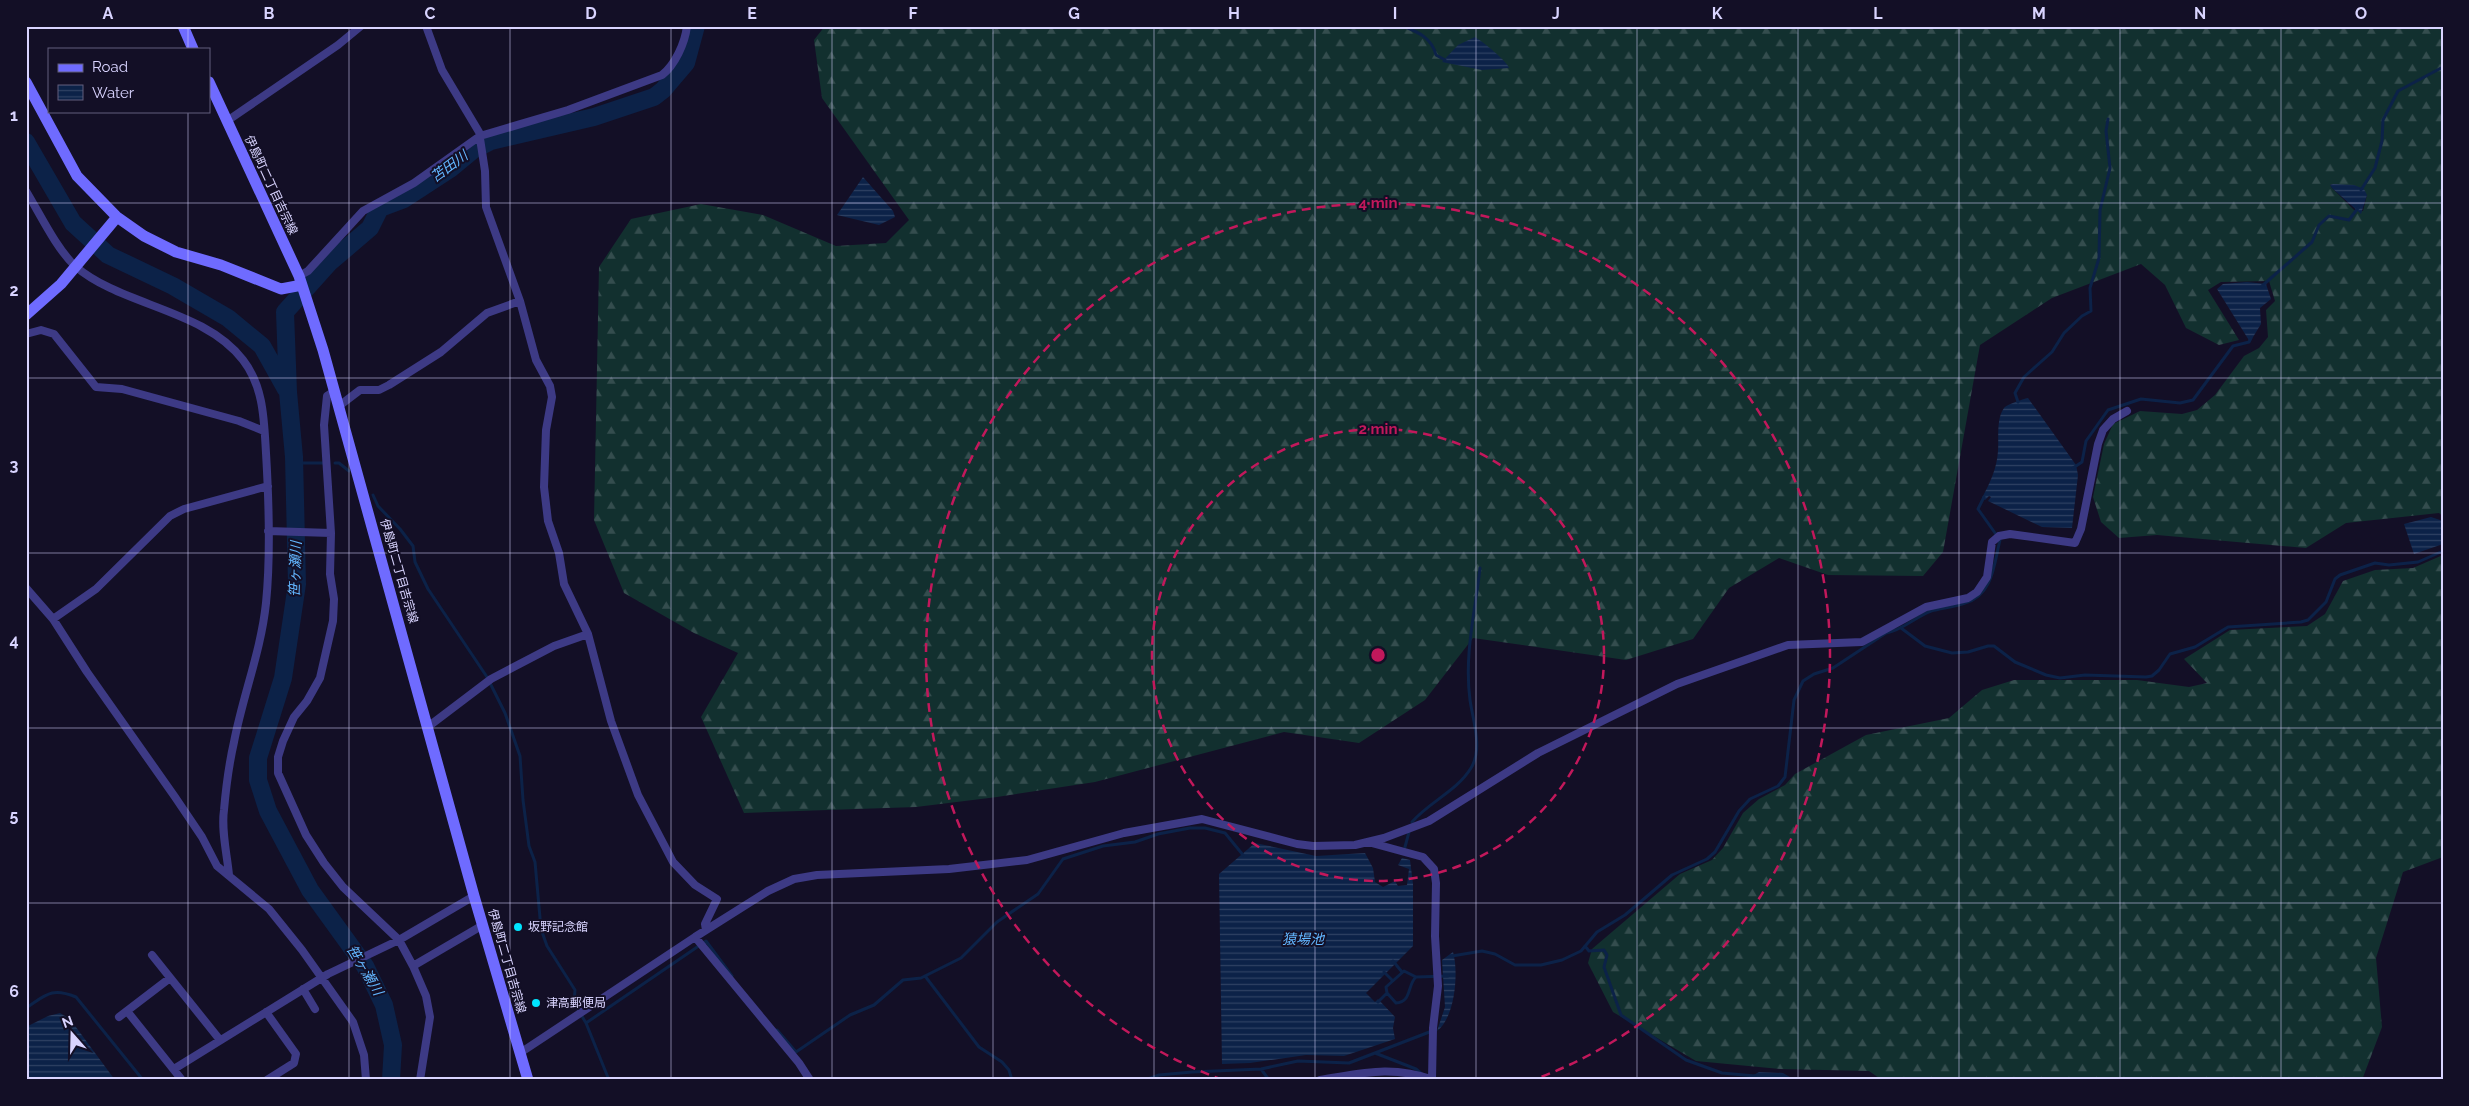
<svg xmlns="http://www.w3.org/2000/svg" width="2469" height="1106" font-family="Raleway,'Noto Sans JP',sans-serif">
<defs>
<pattern id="forest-firs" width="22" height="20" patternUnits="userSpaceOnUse" patternTransform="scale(1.25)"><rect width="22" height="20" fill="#12302f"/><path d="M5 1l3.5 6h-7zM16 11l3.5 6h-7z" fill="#344d4e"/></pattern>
<pattern id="water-rules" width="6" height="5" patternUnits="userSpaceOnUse" patternTransform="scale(1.25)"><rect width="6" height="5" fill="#0c2248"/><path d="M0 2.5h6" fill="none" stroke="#2f4163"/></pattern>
</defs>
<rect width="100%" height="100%" fill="#130f26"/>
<path fill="url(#forest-firs)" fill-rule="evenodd" d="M 825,26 L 2443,26 L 2443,516 L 2439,513 L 2346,523 L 2306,548 L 2157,535 L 2119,538 L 2101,522 L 2093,497 L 2104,444 L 2113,424 L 2140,411 L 2182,414 L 2197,410 L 2215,395 L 2244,356 L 2259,348 L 2268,337 L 2266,310 L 2275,301 L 2269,281 L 2221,282 L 2208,290 L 2239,340 L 2219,345 L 2186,328 L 2165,285 L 2141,264 L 2052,298 L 1980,345 L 1943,552 L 1923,576 L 1828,575 L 1779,558 L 1729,588 L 1693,639 L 1626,660 L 1473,638 L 1425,700 L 1359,743 L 1284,732 L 1095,782 L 997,797 L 916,807 L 744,813 L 701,717 L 738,653 L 694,633 L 624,593 L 594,520 L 599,267 L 631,219 L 701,204 L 763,215 L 836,246 L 886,243 L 909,220 L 822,98 L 814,40 ZM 2333,184 L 2367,195 L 2363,211 L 2354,210 L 2332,188 L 2330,185 Z
M 2443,555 L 2443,857 L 2403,872 L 2376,958 L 2382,1027 L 2362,1080 L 1882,1080 L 1869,1071 L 1780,1069 L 1696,1061 L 1613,1012 L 1588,963 L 1592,949 L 1680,874 L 1712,860 L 1723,848 L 1743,813 L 1759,799 L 1785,785 L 1795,774 L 1866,735 L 1949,718 L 1982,690 L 2014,680 L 2137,680 L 2189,687 L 2207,683 L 2184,659 L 2230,630 L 2307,626 L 2325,614 L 2343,581 L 2375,570 L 2413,568 Z"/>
<path fill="url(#water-rules)" d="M 1475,37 C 1482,41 1507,61 1509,68 L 1482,70 L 1442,62 L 1458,45 Z
M 863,177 L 893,211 L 895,217 L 879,225 L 837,215 Z
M 2333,184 L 2354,185 L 2364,189 L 2367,195 L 2361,214 L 2332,188 L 2330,185 Z
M 2247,282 L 2266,284 L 2271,299 L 2260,308 L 2261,324 L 2250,342 L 2217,289 L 2223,284 Z
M 2028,398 L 2076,465 L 2078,475 L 2072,528 L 2042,527 L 1988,501 L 1991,497 L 1989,496 L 1985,500 L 1982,498 C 1990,483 1997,468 1998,451 C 1999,438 1996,419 2004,408 C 2006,405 2023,399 2028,398 Z
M 2431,517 L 2443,521 L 2443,544 L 2414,554 L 2404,524 Z
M 1255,843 L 1316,856 L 1365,853 L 1373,868 L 1375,882 L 1383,887 L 1395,881 L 1398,886 L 1407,885 L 1409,869 L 1398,865 L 1402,858 L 1410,860 L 1413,884 L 1413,946 L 1366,993 L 1375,1002 L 1378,999 L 1395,1017 L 1393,1028 L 1395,1039 L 1344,1056 L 1306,1055 L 1250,1063 L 1222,1064 L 1219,874 Z
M 1453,952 C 1459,972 1455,1018 1437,1031 L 1445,1007 L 1442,960 Z
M 60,1013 L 70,1019 L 115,1080 L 26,1080 L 26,1027 L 48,1016 Z
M 1759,1072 L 1783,1073 L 1795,1080 L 1750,1077 Z"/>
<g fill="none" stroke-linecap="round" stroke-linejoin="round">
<path stroke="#0c2248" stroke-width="3" d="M 1403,26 C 1418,32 1432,38 1436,55 L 1445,60
M 2361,190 L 2375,168 L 2382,141 L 2383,120 L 2398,91 L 2443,67
M 2262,286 L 2312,242 L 2319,225 L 2329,216 L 2349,220 L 2358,208
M 2018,402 L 2015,393 L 2024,377 L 2052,352 L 2064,333 L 2082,316 L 2091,311 L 2090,288 L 2099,258 L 2100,210 L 2110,168 L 2106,131 L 2108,119
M 294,463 L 325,463
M 335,463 L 339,463 L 349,471
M 2073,468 L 2082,462 L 2086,441 L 2108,410 L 2141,399 L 2180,403 L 2193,400 L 2233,346 L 2249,342 L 2251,338
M 373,495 L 378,506 L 400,529 L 413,546 L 415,562 L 428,589 L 487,677 L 505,713 L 520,756 L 523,800 L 529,846 L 535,862 L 541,929 L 547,946 L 575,990 L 574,1003 L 586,1023
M 1901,628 L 1925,646 L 1952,653 L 1968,652 L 1988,646 L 1994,646 L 2015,662 L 2046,675 L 2060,678 L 2085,675 L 2146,677 L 2152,676 L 2159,670 L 2170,654 L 2195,647 L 2228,627 L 2301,622 L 2308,620 L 2326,602 L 2335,579 L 2340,575 L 2375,563 L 2389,565 L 2418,562 L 2443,551
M 1412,822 C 1429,802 1457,791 1471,768 C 1483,749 1473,721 1470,700 C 1464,655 1475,613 1480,568
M 1405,847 L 1409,832
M 1585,946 L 1589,951 L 1604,950 L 1607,955 L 1604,967 L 1621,1015 L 1686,1060 L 1722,1073 L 1755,1076
M 1452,956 L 1482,951 L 1495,954 L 1515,965 L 1541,965 L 1562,960 L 1581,951 L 1597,932 L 1625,915 L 1672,875 L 1707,859 L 1715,852 L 1739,811 L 1750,799 L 1778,786 L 1785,777 L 1794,700 L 1803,681 L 1814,674 L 1833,668 L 1886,633 C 1903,630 1915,617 1931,611 C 1942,608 1954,607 1965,603 C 1993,595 1994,564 2000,540 L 1978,509 L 1984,497
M 1393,961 L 1402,972
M 1384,972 L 1392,980
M 925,976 L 979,1047 L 1002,1062 L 1009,1070 L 1012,1080
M 1387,993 L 1396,1003 C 1412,1002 1407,985 1416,977
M 1378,1002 L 1387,993 L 1386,987 L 1404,971 L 1416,977 L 1448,976
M 26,1008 C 46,995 51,987 76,997 L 143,1080
M 777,1030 L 796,1052 L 850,1015 L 874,1005 L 903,980 L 921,978 L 961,958 L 997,922 L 1038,894 L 1063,859 L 1103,846 L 1135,842 L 1158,834 L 1190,828 L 1205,828 L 1225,833 L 1243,855
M 1375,1053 L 1416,1069 L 1423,1075
M 1261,1069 L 1269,1080
M 609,1080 L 586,1023 L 706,941 L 732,976
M 1145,1080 L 1159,1075 L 1192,1072 L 1261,1069 L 1298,1061 L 1349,1063 L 1432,1031"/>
<path stroke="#0c2248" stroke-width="18" d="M 26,142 L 73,223 L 108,255 L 173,286 L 228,318 L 262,346 L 286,389
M 391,1080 L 393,1045 L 384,1005 L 365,966 L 310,890 L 268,811 L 258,780 L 258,758 L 283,678 L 297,584 L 294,457 L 288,392 L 285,312 L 329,263 L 370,228 L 380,208 L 404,199 L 450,169 L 473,150 L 491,141 L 594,117 L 654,97 L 663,90 L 686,63 L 696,26"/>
<path stroke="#3d3a85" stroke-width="8" d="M 426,26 L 442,70 L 479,132 L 485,171 L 486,207 L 520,301 L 536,360 L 550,386 L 552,397 L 546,430 L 544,487 L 548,521 L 559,553 L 564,584 L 588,634 L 611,721 L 638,795 L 673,862 L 695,885 L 717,899 L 705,924 L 706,930
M 227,121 L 338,45 L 361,26
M 26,191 C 40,214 56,248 75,266 C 121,306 204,309 243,360 C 264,387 264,421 266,453 C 269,503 271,554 266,603 C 261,651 243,695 234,742 C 229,764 226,787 224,810 C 221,830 227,854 229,875
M 299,276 L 308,271 L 363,211 L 414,183 L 480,136 L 568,110 L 662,75 C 675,65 685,43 687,26
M 26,334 L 41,330 L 54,334 L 96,387 L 122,389 L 239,421 L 264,431
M 335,391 L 327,396 L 324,425 L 331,533 L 330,574 L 334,599 L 333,621 L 320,678 L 307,701 L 294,717 L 283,741 L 278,757 L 278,773 L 306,835 L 324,863 L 343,887 L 399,940 L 413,966 L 426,996 L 430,1017 L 420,1080
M 339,406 L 360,390 L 379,390 L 389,385 L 441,352 L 487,313 L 520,301
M 268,531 L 331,533
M 26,588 L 53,619 L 87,672 L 175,797 L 202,837 L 217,866 L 269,909 L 302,950 L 353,1022 L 364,1055 L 366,1080
M 53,619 L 96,589 L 170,516 L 184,509 L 268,486
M 429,726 L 491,679 L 554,646 L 588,634
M 1368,842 L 1423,857 L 1434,869 L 1436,883 L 1435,936 L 1438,986 L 1433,1028 L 1432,1079
M 695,937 L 799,1063 L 810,1080
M 152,955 L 220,1040
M 413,966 L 483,925
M 303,989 L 315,1009
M 127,1011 L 182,1080
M 266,1012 L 296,1054 L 294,1063 L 267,1080
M 119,1017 L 170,978
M 520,1053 L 695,937 L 768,891 L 794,879 L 817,875 L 949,869 L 1027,860 L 1124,833 L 1202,819 L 1297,844 L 1313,846 L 1355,845 L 1384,838 L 1429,821 L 1538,753 L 1677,684 L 1788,645 L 1862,642 L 1926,607 L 1968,598 L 1977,592 L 1987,577 L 1992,542 L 1999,536 L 2010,534 L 2075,543 L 2081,529 L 2098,444 L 2103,430 L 2113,419 L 2127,411
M 174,1069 L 328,974 L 399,940 L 474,896
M 1320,1080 C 1364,1073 1391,1065 1434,1080"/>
<path stroke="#6f6bff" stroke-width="11" d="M 183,26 L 193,49
M 26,82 L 77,176 L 117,217 L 144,236 L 176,252 L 221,265 L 281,289 L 302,285
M 209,82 L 299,276 L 323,350 L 474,896 L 528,1080
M 26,315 L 61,284 L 117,217"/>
</g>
<path fill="none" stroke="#d9d4ff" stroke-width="1" stroke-opacity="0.55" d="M 188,26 L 188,49M 349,26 L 349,1080M 510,26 L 510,1080M 671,26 L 671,1080M 832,26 L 832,1080M 993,26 L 993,1080M 1154,26 L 1154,1080M 1315,26 L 1315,1080M 1476,26 L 1476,1080M 1637,26 L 1637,1080M 1798,26 L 1798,1080M 1959,26 L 1959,1080M 2120,26 L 2120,1080M 2281,26 L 2281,1080M 188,111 L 188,1080M 26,203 L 2443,203M 26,378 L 2443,378M 26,553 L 2443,553M 26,728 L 2443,728M 26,903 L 2443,903"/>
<g fill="none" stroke="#c2185b" stroke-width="2.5" stroke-dasharray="9 6">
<circle cx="1378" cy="655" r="226"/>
<path d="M1223 1080A452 452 0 1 1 1533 1080"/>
</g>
<g fill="#00e5ff" stroke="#130f26" stroke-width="2">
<circle cx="518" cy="927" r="5"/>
<circle cx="536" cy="1003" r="5"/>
</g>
<g text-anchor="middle" stroke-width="4" stroke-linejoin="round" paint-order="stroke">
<g font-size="12" fill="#d9d4ff" stroke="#130f26">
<text transform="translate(271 185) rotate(65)" y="4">伊島町二丁目吉宗線</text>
<text transform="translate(399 571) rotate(74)" y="4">伊島町二丁目吉宗線</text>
<text transform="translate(507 961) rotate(74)" y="4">伊島町二丁目吉宗線</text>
</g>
<g font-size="12" fill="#d9d4ff" stroke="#130f26" text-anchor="start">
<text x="528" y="931">坂野記念館</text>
<text x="546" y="1007">津高郵便局</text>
</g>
<g font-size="14" font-style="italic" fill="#62b6ff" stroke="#130f26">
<text transform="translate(449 166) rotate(-36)" y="5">苫田川</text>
<text transform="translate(295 569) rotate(-88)" y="5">笹ヶ瀬川</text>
<text x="1303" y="944">猿場池</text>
<text transform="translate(365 970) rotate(59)" y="5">笹ヶ瀬川</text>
</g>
</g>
<circle cx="1378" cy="655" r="8" fill="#c2185b" stroke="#130f26" stroke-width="2.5"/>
<g font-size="15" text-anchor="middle" font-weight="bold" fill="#c2185b" stroke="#130f26" stroke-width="4" stroke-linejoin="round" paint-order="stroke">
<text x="1378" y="208">4 min</text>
<text x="1378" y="434">2 min</text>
</g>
<rect width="2469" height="1106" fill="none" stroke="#130f26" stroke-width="55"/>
<rect x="48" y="48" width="162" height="65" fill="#130f26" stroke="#625e7d"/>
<rect x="58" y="64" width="25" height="8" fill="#6f6bff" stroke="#625e7d"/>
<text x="92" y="72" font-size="15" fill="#d9d4ff">Road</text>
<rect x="58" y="85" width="25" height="15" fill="url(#water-rules)" stroke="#625e7d"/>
<text x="92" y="98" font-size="15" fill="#d9d4ff">Water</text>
<g transform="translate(72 1034) rotate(340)" stroke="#130f26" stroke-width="4" paint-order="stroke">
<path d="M0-4L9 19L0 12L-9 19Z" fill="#d9d4ff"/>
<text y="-8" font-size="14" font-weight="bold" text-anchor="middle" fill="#d9d4ff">N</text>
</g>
<rect x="28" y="28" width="2414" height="1050" fill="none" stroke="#d9d4ff" stroke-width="2"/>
<g font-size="16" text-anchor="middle" font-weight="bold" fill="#d9d4ff">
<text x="108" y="19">A</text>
<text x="269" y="19">B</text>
<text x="430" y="19">C</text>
<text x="591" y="19">D</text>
<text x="752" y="19">E</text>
<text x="913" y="19">F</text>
<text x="1074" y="19">G</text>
<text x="1234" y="19">H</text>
<text x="1395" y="19">I</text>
<text x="1556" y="19">J</text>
<text x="1717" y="19">K</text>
<text x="1878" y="19">L</text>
<text x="2039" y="19">M</text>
<text x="2200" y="19">N</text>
<text x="2361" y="19">O</text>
<text x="14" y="121">1</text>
<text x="14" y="296">2</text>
<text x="14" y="471">3</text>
<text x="14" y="646">4</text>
<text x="14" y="821">5</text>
<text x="14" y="997">6</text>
</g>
</svg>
